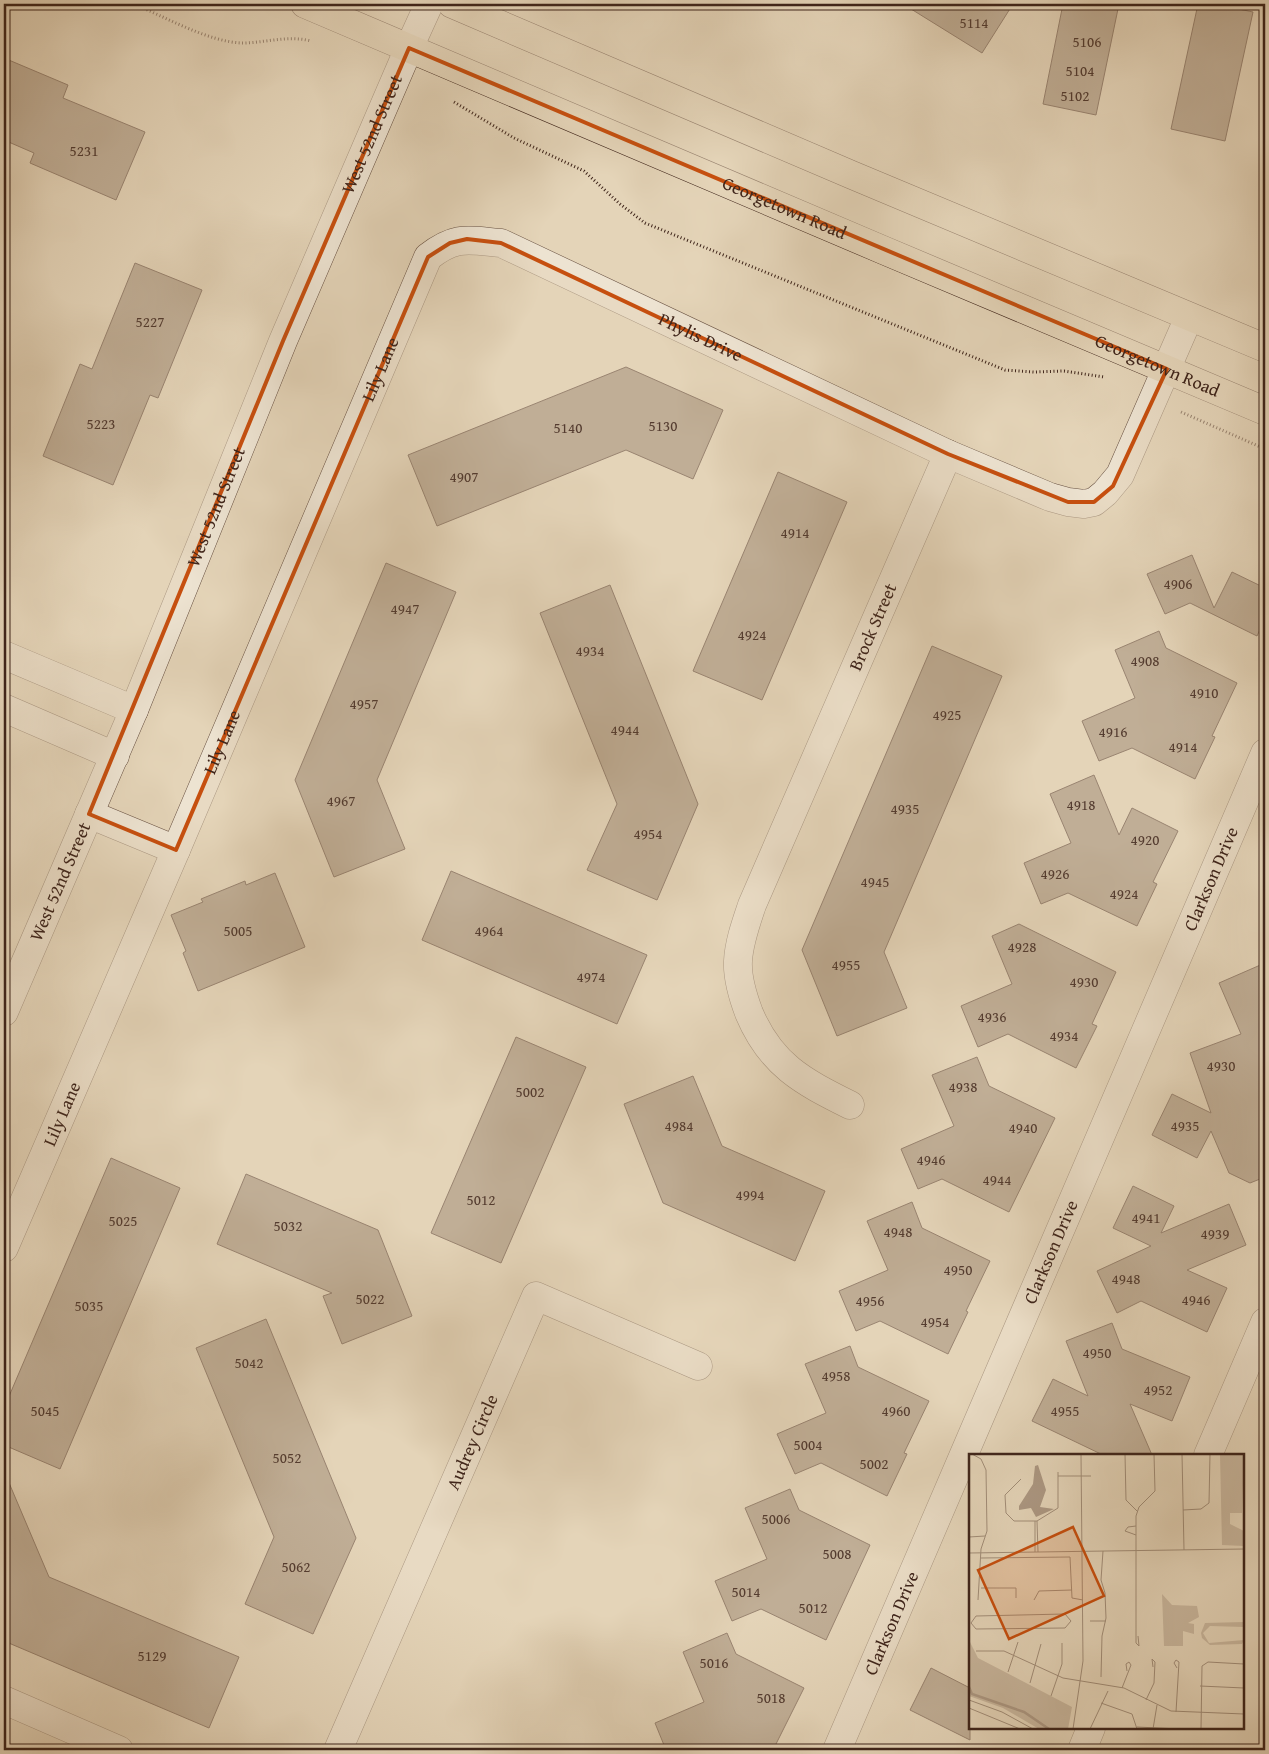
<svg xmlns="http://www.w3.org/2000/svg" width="1269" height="1754" font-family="'Gentium Book Plus',serif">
<rect width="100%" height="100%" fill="#e4d4b8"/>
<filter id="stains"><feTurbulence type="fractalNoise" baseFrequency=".004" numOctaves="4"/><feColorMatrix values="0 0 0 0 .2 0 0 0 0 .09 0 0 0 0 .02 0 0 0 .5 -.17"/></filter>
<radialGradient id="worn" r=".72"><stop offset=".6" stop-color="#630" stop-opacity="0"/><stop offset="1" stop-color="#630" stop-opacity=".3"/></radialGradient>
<path fill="#95806d" stroke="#3f251b" d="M 903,4 L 1013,4 L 982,53 Z
M 1063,4 L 1119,4 L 1096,115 L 1043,104 Z
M 1198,4 L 1215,4 L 1253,12 L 1225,141 L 1171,129 Z
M 4,58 L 68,85 L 63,98 L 145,132 L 116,200 L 30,163 L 34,153 L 4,140 Z
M 135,263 L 202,290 L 158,398 L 150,395 L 113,485 L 43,456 L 80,364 L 92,369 Z
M 626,367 L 723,410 L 693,479 L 626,450 L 437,526 L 408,455 Z
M 778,472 L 847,502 L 762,700 L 693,671 Z
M 1192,555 L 1214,608 L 1232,572 L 1265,588 L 1265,619 L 1257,636 L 1190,603 L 1165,614 L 1147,574 Z
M 386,563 L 456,592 L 377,780 L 405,849 L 334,877 L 295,780 Z
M 610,585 L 698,804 L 657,900 L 587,870 L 617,804 L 540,613 Z
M 1159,631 L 1166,648 L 1237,683 L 1212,736 L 1215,737 L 1195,779 L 1132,748 L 1099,761 L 1082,721 L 1135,698 L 1115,650 Z
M 932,646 L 1002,676 L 884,952 L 907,1008 L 837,1036 L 802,950 Z
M 1094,775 L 1119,835 L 1132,808 L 1178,831 L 1153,882 L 1157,884 L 1137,926 L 1068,893 L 1041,904 L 1024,863 L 1071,843 L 1050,794 Z
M 451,871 L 647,955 L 617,1024 L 422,940 Z
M 275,873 L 305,947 L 198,991 L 183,953 L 186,951 L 171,915 L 203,902 L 201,899 L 245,881 L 246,885 Z
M 1019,924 L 1116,972 L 1092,1024 L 1097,1026 L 1076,1068 L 1008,1034 L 978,1047 L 961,1006 L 1012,984 L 992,936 Z
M 1265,963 L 1265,1177 L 1250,1183 L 1229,1173 L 1211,1131 L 1197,1158 L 1152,1135 L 1172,1094 L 1211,1113 L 1190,1053 L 1241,1034 L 1219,983 Z
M 516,1037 L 586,1067 L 501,1263 L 431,1233 Z
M 977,1057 L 989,1086 L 1055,1118 L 1009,1212 L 942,1179 L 918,1189 L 901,1149 L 954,1126 L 932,1075 Z
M 693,1076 L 722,1146 L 825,1191 L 795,1261 L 663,1203 L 624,1104 Z
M 111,1158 L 180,1188 L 60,1469 L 4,1445 L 4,1408 Z
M 246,1174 L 378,1230 L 412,1316 L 342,1344 L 323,1296 L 332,1293 L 217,1244 Z
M 1133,1186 L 1174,1206 L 1161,1233 L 1229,1204 L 1246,1245 L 1187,1270 L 1227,1288 L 1207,1332 L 1141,1301 L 1117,1313 L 1097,1271 L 1151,1246 L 1113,1228 Z
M 912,1202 L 922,1228 L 990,1261 L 966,1311 L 968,1312 L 948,1354 L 880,1321 L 856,1331 L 839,1291 L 888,1270 L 867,1221 Z
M 266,1319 L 356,1538 L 313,1634 L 245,1604 L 274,1537 L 196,1348 Z
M 1112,1323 L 1122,1349 L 1190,1377 L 1172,1421 L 1130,1404 L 1152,1455 L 1103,1455 L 1032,1421 L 1053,1379 L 1088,1396 L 1066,1341 Z
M 850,1346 L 858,1367 L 929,1401 L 904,1453 L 907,1454 L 887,1496 L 821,1463 L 795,1474 L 777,1434 L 826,1413 L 805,1364 Z
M 4,1471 L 49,1577 L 239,1657 L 209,1728 L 4,1641 Z
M 790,1489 L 799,1510 L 870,1545 L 826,1640 L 761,1609 L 732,1621 L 715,1581 L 767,1559 L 745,1508 Z
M 727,1633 L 736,1654 L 804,1688 L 773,1750 L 666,1750 L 655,1723 L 704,1702 L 683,1652 Z
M 931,1668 L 970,1688 L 970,1740 L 910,1710 Z"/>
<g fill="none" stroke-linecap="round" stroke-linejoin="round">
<g stroke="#685142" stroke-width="29">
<g id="minor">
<path d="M 4,655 L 134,710"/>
<path d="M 4,708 L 115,756"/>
<path d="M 89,814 L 176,850"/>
<path id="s1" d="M 4,1012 L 134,710 L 283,341 L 409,48 L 429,4"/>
<path id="s2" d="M 850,1105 C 802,1081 771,1065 749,1013 C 743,997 737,978 738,961 C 739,942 746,923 752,905 L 948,454"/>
<path id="s3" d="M 4,1248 L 176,850 L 428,257 C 456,235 468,240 501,243 L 948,454 L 1050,497 L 1068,502 L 1084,504 L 1094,502 L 1105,493 L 1120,475 L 1189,317"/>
<path d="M 1208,1455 L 1265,1322"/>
<path d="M 4,1700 L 119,1750"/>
<path id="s4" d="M 338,1750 L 536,1296 L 698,1366"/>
<path id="s5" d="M 837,1750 L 1265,753"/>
<path d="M 1082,1750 L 1091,1728"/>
</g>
</g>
<g stroke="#3f251b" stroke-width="29">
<g id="major">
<path id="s6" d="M 305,4 L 883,250 L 1265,411"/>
<path d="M 452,4 L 852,175 L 1265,348"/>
</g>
</g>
<path stroke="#3f251b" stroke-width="3" stroke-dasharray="1 2.5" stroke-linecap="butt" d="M 134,4 C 165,17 209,42 242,43 C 264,43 288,35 311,41
M 454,102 L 514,138 L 584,171 L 620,204 L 645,223 L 1005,370 L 1034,372 L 1064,371 L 1104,377
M 1181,412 L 1265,449"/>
<use href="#minor" stroke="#ede3d1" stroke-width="28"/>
<use href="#major" stroke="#e4d4b8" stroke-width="28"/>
</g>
<path d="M0 0H1269V1754H0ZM 409,48 L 1167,369 L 1113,486 L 1094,502 L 1068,502 L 948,454 L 501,243 L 467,239 L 450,243 L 428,257 L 176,850 L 89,814 L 283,341 Z" fill="#e4d4b8" fill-opacity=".55" fill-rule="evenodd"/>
<path fill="none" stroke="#c64f0f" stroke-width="4" stroke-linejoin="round" d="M 409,48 L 1167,369 L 1113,486 L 1094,502 L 1068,502 L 948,454 L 501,243 L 467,239 L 450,243 L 428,257 L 176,850 L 89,814 L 283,341 Z"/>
<g text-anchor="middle" stroke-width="4" stroke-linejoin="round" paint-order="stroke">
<g font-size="15" fill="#543c30">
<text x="974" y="28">5114</text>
<text x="1087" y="47">5106</text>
<text x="1080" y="76">5104</text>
<text x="1075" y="101">5102</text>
<text x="84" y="156">5231</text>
<text x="150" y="327">5227</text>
<text x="101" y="429">5223</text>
<text x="663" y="431">5130</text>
<text x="568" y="433">5140</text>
<text x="464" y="482">4907</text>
<text x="795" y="538">4914</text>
<text x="1178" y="589">4906</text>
<text x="405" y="614">4947</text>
<text x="752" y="640">4924</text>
<text x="590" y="656">4934</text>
<text x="1145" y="666">4908</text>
<text x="1204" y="698">4910</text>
<text x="364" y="709">4957</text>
<text x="947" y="720">4925</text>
<text x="625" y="735">4944</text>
<text x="1113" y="737">4916</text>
<text x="1183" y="752">4914</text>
<text x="341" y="806">4967</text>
<text x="1081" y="810">4918</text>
<text x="905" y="814">4935</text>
<text x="648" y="839">4954</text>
<text x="1145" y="845">4920</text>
<text x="1055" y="879">4926</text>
<text x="875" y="887">4945</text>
<text x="1124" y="899">4924</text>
<text x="238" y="936">5005</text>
<text x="489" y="936">4964</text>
<text x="1022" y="952">4928</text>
<text x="846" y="970">4955</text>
<text x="591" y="982">4974</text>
<text x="1084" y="987">4930</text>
<text x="992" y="1022">4936</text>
<text x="1064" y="1041">4934</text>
<text x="1221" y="1071">4930</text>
<text x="963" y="1092">4938</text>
<text x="530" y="1097">5002</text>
<text x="679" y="1131">4984</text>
<text x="1185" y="1131">4935</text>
<text x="1023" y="1133">4940</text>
<text x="931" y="1165">4946</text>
<text x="997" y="1185">4944</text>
<text x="750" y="1200">4994</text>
<text x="481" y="1205">5012</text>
<text x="1146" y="1223">4941</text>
<text x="123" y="1226">5025</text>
<text x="288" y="1231">5032</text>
<text x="898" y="1237">4948</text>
<text x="1215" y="1239">4939</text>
<text x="958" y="1275">4950</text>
<text x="1126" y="1284">4948</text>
<text x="370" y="1304">5022</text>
<text x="1196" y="1305">4946</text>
<text x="870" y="1306">4956</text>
<text x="89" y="1311">5035</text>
<text x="935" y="1327">4954</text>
<text x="1097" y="1358">4950</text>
<text x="249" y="1368">5042</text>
<text x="836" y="1381">4958</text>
<text x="1158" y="1395">4952</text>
<text x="45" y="1416">5045</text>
<text x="896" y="1416">4960</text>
<text x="1065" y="1416">4955</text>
<text x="808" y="1450">5004</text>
<text x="287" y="1463">5052</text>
<text x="874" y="1469">5002</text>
<text x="776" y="1524">5006</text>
<text x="837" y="1559">5008</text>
<text x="296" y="1572">5062</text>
<text x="746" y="1597">5014</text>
<text x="813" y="1613">5012</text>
<text x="152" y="1661">5129</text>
<text x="714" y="1668">5016</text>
<text x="771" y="1703">5018</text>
</g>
<g font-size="18" fill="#3f251b" stroke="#ede3d1">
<text dy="6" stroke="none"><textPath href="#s1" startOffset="952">West 52nd Street</textPath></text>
<text dy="6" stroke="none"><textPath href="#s6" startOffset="521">Georgetown Road</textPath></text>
<text dy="6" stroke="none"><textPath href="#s3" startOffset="1376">Phylis Drive</textPath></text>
<text dy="6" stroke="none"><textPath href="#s6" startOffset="926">Georgetown Road</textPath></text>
<text dy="6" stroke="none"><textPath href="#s3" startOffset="956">Lily Lane</textPath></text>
<text dy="6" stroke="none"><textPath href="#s1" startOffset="548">West 52nd Street</textPath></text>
<text dy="6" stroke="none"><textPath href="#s2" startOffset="555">Brock Street</textPath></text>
<text dy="6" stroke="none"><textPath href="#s3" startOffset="551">Lily Lane</textPath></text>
<text dy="6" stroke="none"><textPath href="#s5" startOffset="948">Clarkson Drive</textPath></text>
<text dy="6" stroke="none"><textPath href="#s1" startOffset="142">West 52nd Street</textPath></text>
<text dy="6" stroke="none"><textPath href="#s3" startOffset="146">Lily Lane</textPath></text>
<text dy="6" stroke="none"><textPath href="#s5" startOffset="542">Clarkson Drive</textPath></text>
<text dy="6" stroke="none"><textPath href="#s4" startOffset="336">Audrey Circle</textPath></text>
<text dy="6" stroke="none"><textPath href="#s5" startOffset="138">Clarkson Drive</textPath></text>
</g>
</g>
<g transform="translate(969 1454)">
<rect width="275" height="275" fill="#e4d4b8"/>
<path d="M 251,0 L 275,0 L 273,59 L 261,59 L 261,70 L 275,77 L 275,92 L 253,91 ZM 193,140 L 203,151 L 228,152 L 230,163 L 219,169 L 225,170 L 225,180 L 214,177 L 214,192 L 195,192 ZM 275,168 L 275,173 L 241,172 L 234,179 L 240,189 L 275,186 L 273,190 L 241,191 L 233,184 L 232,179 L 236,169 ZM 0,186 L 9,204 L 103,253 L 99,275 L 70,275 L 34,254 L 0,242 Z" fill="#c8b69d"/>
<path d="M 69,11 L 77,36 L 71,53 L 85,55 L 67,63 L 62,54 L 50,56 L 50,52 L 64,30 L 66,12 Z" fill="#ac9883"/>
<path fill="none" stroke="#ac9883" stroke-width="2.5" d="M 0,233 L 3,240 L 55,258 L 80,275"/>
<path fill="none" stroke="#a28e79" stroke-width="1" d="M 3,0 L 12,5 L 17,16 L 18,77 L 12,95 L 9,146M 156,0 L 157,46 L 168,57M 213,0 L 215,96M 89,22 L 122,22M 52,25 L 36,41 L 37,59 L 45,67 L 68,67 L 89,54 L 89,18M 214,56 L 232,55 L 240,49 L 241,0M 66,67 L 66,98M 68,67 L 69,98M 167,72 L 159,73 L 156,77 L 167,81M 0,83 L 16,82M 0,99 L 275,95M 12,104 L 101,103 L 103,144 L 114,146M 12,134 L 47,134 L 47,144M 65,146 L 70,137 L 103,136M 96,160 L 102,167 L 96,174 L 7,175 L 2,169 L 7,162 ZM 121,167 L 137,167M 169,182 L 170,192 L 167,189 L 167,62 L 170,53 L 186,37 L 185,0M 7,197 L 35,197 L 94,224 L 155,234 L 202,257 L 275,260M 39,218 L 49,188M 132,223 L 133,182 L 137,164 L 136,139 L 132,126 L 134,97M 61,229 L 72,190M 231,232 L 275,234M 153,234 L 162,211 L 160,208 L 157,210 L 158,217M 82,242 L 93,210 L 93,189M 0,246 L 33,258 L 64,275M 177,246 L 185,229 L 186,208 L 183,205 L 184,213M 132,249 L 163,260 L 168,275M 0,254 L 51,275M 207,258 L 210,208 L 207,206 L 205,209 L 208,214M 168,273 L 210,275M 104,275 L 114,207 L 112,0M 121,275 L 139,237M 184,275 L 188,251M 232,275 L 233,212 L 239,208 L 275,210"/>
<path fill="#c64f0f" fill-opacity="0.15" stroke="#c64f0f" stroke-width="2.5" d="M 104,73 L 135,142 L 40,185 L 9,116 Z"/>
<rect width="275" height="275" fill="none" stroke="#3f251b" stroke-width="2.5"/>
</g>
<rect width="1269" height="1754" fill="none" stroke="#e4d4b8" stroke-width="20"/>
<rect x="5" y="5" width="1259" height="1744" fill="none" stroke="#3f251b" stroke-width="2.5"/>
<rect x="10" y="10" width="1249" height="1734" fill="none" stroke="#3f251b"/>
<rect width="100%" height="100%" filter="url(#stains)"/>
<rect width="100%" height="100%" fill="url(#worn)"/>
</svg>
